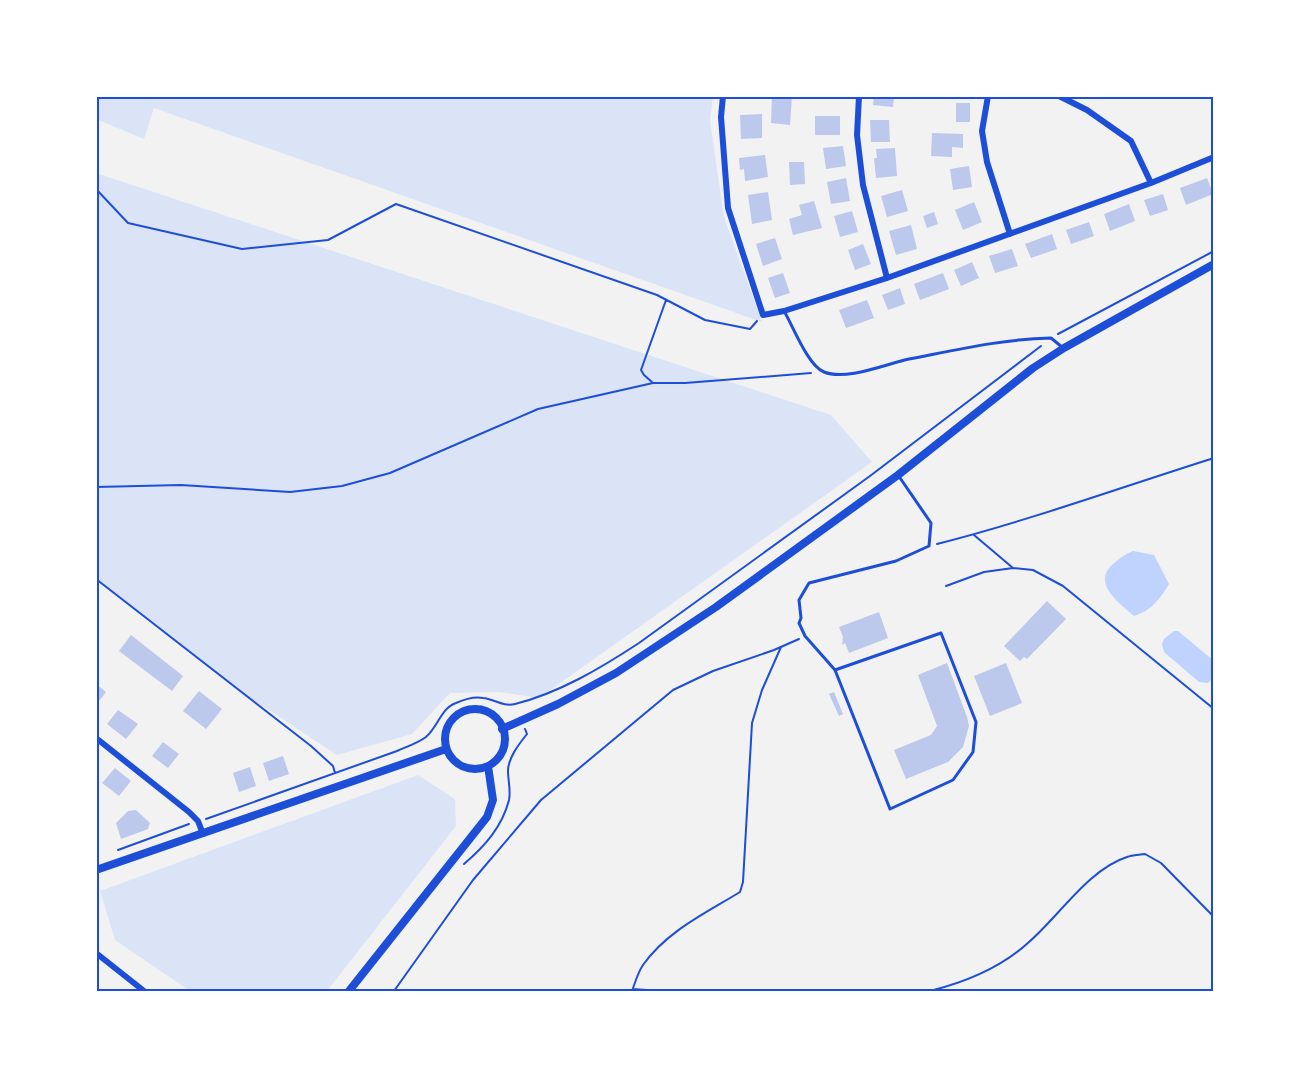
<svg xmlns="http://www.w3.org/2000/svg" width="1310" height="1087" font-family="Mulish,sans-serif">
<rect width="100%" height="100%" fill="#f2f2f2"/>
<path fill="#dbe4f7" d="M 96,96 L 713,96 L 710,121 L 724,217 L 762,322 L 154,108 L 144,139 L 96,119 Z
M 96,173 L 831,415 L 872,462 L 539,698 L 499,692 L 450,693 L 412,734 L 337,755 L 246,695 L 96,579 Z
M 418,775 L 455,799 L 456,826 L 327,991 L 190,991 L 115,940 L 100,891 Z"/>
<path fill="#bfd3fe" d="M 1133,551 L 1154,555 L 1169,584 C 1159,600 1152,610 1134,616 C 1119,603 1091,583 1113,564 C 1119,559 1125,554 1133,551 Z
M 1174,631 L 1178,631 L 1214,661 L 1214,677 L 1208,683 L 1199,682 L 1164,652 L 1162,644 L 1164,639 Z"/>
<path fill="#bdc9ec" d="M 772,96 L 792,96 L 790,125 L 771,123 Z
M 874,96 L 894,96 L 893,107 L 873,105 Z
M 956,103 L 970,103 L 970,122 L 956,122 Z
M 762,114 L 762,138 L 741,139 L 740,115 Z
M 815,116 L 840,116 L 840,135 L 815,135 Z
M 870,120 L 889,120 L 890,142 L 871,142 Z
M 932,133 L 963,134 L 963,148 L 952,147 L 952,157 L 931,156 Z
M 843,146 L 846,166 L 826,169 L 823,148 Z
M 895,148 L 897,176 L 876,178 L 874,158 L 877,158 L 876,149 Z
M 765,155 L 768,177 L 745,181 L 744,169 L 740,170 L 739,158 Z
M 789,162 L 804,162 L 805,184 L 790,185 Z
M 969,166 L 972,187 L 953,190 L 950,169 Z
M 846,178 L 850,201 L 831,204 L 827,182 Z
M 1207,178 L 1213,194 L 1186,205 L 1180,188 Z
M 902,190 L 908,211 L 887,217 L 881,196 Z
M 768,192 L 772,220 L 752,224 L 748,195 Z
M 1163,194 L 1168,210 L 1150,216 L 1144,200 Z
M 814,201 L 822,228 L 793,235 L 789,219 L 802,215 L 799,205 Z
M 974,202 L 982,222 L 963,230 L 955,210 Z
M 1129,204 L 1135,221 L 1110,231 L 1104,214 Z
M 852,211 L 858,232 L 840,237 L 834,216 Z
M 934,212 L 938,224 L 927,228 L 923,216 Z
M 1089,222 L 1094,236 L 1071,244 L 1066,230 Z
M 911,225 L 917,249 L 896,255 L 889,231 Z
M 1052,234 L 1057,249 L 1031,258 L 1025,244 Z
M 775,238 L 782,259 L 763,266 L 756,244 Z
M 863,244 L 871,264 L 855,270 L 848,250 Z
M 1012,249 L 1018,266 L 995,273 L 989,256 Z
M 972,262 L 979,278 L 961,286 L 954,270 Z
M 783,273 L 790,293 L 775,298 L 768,278 Z
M 943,273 L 949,289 L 920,300 L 914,284 Z
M 900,288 L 905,304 L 888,310 L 882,295 Z
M 867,300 L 874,318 L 846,328 L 839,310 Z
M 1047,601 L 1066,619 L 1027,659 L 1024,657 L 1020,661 L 1004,646 Z
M 879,612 L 888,638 L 849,653 L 845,643 L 842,645 L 843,637 L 839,627 Z
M 131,635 L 183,676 L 172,691 L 119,651 Z
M 947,663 L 967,717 L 969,726 L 963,747 L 948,762 L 906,779 L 894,750 L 931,735 L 937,726 L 918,675 Z
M 1006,663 L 1022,703 L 990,716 L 974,676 Z
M 96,684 L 106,692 L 96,705 Z
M 199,691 L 222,709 L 206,729 L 183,711 Z
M 834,692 L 843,714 L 839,716 L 829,694 Z
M 118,710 L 138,724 L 126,739 L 107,724 Z
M 163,742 L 179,754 L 168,768 L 152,756 Z
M 283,756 L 289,774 L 269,781 L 263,763 Z
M 250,767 L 256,786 L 239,792 L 233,773 Z
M 115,768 L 131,781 L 119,796 L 102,783 Z
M 136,810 L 150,823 L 148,829 L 121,839 L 116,823 L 128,811 Z"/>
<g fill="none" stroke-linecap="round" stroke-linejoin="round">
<path stroke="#1d4ed8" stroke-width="2" d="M 96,189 L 128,223 L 242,249 L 328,240 L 396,204 L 657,295 L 705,320 L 750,329 L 757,321
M 666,300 L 641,370 L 644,375 L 653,383 L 685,383 L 811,373
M 1058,334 L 1214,251
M 96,487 L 181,485 L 290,492 L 342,486 L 390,473 L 538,409 L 653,383
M 974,535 L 1013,568
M 937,544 C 1031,520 1122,487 1214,458
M 96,579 L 311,746 L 333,766 L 335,773
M 946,586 L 984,572 L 1013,568 L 1033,570 L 1063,586 L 1214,709
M 206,819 L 397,751 C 406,747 418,743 426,737 C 438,727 441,708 456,703 C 465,699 474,696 483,698 C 494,699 503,707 515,704 C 559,693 601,668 639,643 L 870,476 L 1041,346
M 118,850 L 189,824
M 464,864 C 485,846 502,827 509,800 C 511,791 508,780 508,771 C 508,758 519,744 527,734 L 525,729
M 633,989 L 660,991
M 394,991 L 473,880 L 541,800 L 673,690 L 713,671 L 774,650 L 799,639
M 632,991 C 635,983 638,972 643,965 C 667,931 706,913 740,892 L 743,882 L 752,723 L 762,690 L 781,647
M 930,991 C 966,982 1002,967 1029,942 C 1059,916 1089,869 1127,857 C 1132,855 1139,855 1145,854 L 1161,863 L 1214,917"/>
<path stroke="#1d4ed8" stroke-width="3" d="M 784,311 C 793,326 808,366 824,372 C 846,381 886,364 909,359 C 956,350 1003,339 1051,338 L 1062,347
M 835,670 L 941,633 L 976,722 L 973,752 L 953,780 L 890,809 L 835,670 L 805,636 L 799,623 L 801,618 L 799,600 L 809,583 L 896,561 L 929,546 L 931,523 L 898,475"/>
<path stroke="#1d4ed8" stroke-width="6" d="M 723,96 L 721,117 L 728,208 L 763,315 L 784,311 L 887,278 L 1151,183 L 1214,157
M 859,96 L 857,135 L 863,185 L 887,278
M 988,96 L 982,131 L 987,162 L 1010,234
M 1059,96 L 1087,110 L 1131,141 L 1151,183
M 96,738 L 189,812 L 198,821 L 203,834
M 96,953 L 144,991"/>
<path stroke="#1d4ed8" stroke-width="8" d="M445 739a30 30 0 1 1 60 0a30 30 0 1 1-60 0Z
M 502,729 L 558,704 L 616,673 L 716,607 L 898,475 L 1033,368 L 1064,348 L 1214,264
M 96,870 L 446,749
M 349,991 L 487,817 L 493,800 L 488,766"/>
</g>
<rect width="1310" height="1087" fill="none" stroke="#ffffff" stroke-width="195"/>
<rect x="98" y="98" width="1114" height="892" fill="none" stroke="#1d4ed8" stroke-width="2"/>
</svg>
